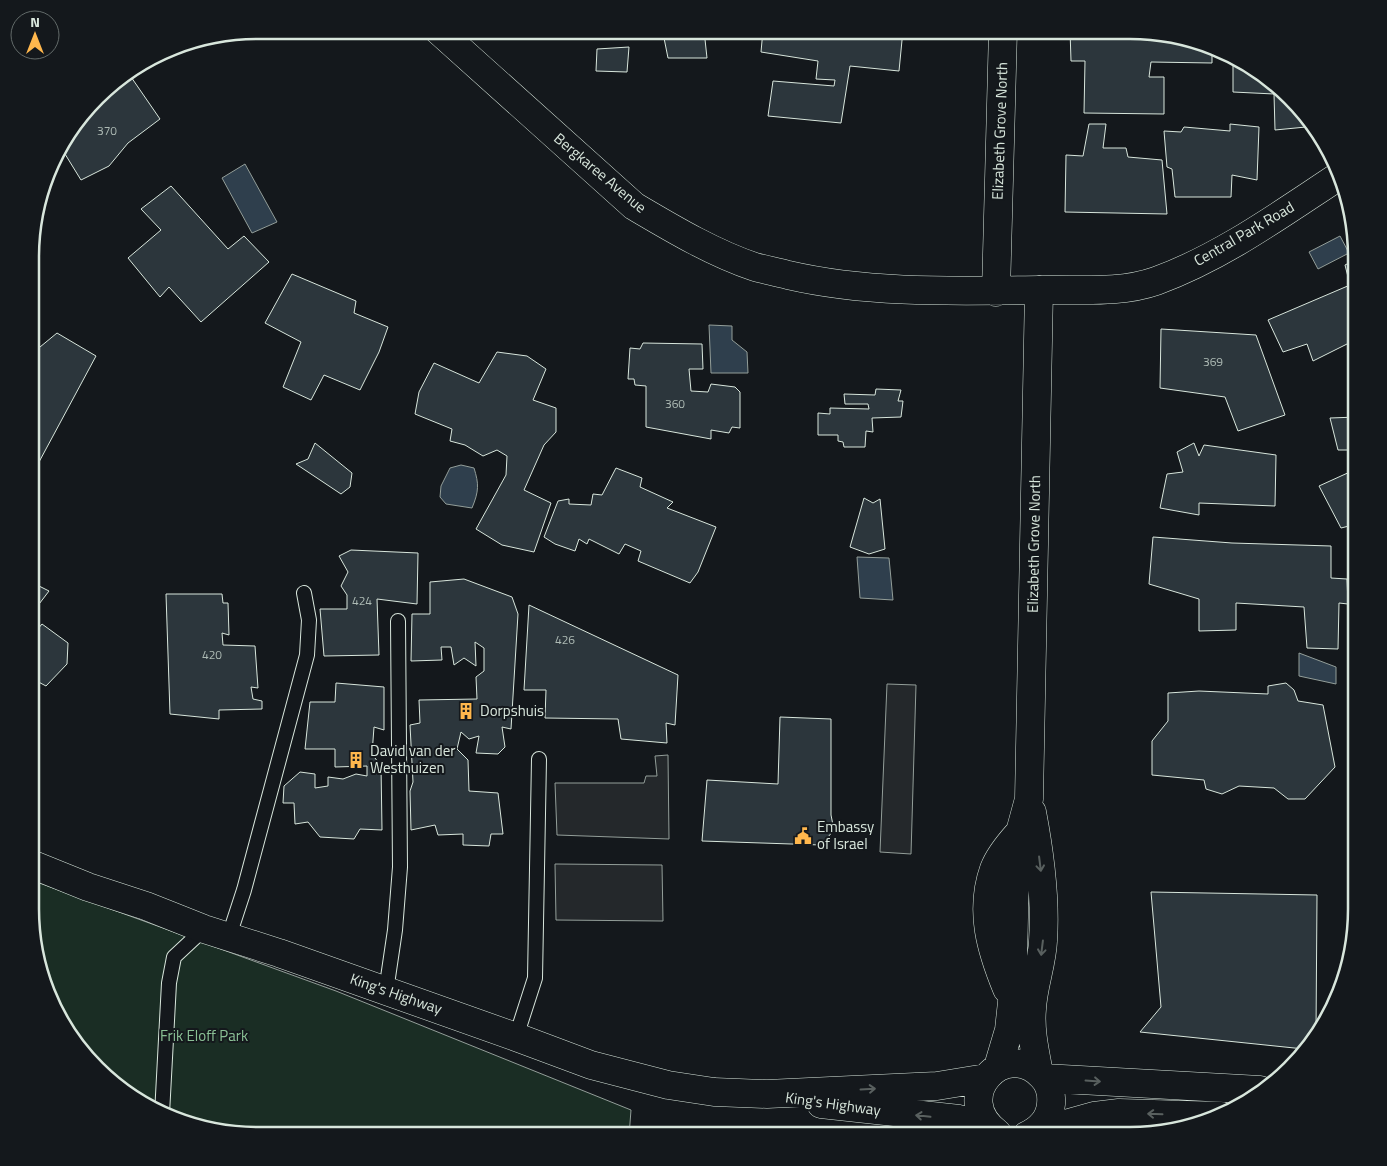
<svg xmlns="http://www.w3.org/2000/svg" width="1387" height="1166" font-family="'Titillium Web',sans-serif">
<rect width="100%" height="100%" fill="#14181c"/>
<path fill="#1a2d24" stroke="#939e99" d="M 31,880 L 336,991 L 631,1110 L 629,1136 L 256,1136 L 170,1119 L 96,1069 L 53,1009 L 31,925 Z"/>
<path fill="#24282b" stroke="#939e99" d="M 887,684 L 916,685 L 911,854 L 880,852 Z
M 668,755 L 669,839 L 557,835 L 555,783 L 644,783 L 646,776 L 657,776 L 655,756 Z
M 555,864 L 662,865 L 663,921 L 556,920 Z"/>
<path fill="#2f3f4d" stroke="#939e99" d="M 245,164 L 277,222 L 252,233 L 222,178 Z
M 1340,236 L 1349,253 L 1318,269 L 1309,252 Z
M 709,325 L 732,326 L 732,340 L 747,352 L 748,373 L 711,373 Z
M 461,465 L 474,468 C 479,484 479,491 472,508 L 446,504 L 440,497 L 441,486 L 450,468 Z
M 857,557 L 889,558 L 893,600 L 860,598 Z
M 1299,653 L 1336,667 L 1336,684 L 1299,676 Z"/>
<path fill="#2c363c" stroke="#d8e6dc" d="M 514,30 L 551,30 L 550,34 L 514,32 Z
M 587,30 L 704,30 L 707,58 L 668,58 L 663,33 L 587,32 Z
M 763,30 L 903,30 L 899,71 L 850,66 L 841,123 L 768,116 L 773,81 L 834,86 L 835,80 L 816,79 L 818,61 L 761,52 Z
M 1070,30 L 1145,30 L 1212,48 L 1212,63 L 1151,62 L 1149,77 L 1164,77 L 1164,114 L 1084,113 L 1085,61 L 1071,61 Z
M 629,47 L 627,72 L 596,71 L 597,49 Z
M 1233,55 L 1291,97 L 1305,117 L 1306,127 L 1275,130 L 1274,94 L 1233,92 Z
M 129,74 L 160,119 L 128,143 L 109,166 L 81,180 L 65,154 L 55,159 L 60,143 L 107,86 Z
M 1089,124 L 1106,124 L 1103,148 L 1126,148 L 1128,157 L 1162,160 L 1167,214 L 1065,212 L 1066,155 L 1083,156 Z
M 1230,124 L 1259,127 L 1257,180 L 1232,175 L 1231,197 L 1175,197 L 1172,169 L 1167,167 L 1164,131 L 1181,132 L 1184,127 L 1230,131 Z
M 171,186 L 228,249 L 244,236 L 269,262 L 201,322 L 169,287 L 160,297 L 128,258 L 161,230 L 141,209 Z
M 1357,259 L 1357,339 L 1313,361 L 1307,344 L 1283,352 L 1268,320 L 1350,285 L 1345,265 Z
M 292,274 L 356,301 L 354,313 L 388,327 L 379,352 L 360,390 L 324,375 L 311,400 L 283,387 L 301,342 L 265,323 Z
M 1161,329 L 1256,335 L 1285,415 L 1238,431 L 1225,397 L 1160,388 Z
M 57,333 L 96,356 L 32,475 L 32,348 L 40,347 Z
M 643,343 L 702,344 L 703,369 L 689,369 L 691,391 L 708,392 L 711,384 L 735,387 L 740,392 L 740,428 L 732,427 L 729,433 L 711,430 L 711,439 L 646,427 L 646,386 L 635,385 L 634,379 L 628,379 L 630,348 L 640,349 Z
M 497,352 L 527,356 L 546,369 L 533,400 L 556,408 L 556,432 L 544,445 L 524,490 L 551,503 L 534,552 L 502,545 L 476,529 L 506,475 L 507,456 L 497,450 L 483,456 L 465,445 L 450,441 L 452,429 L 415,414 L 419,392 L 434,363 L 479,383 Z
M 876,389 L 901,390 L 898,401 L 903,401 L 901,417 L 872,418 L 873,432 L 866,431 L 865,447 L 844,447 L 843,442 L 838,441 L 838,435 L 818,435 L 818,413 L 830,414 L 830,408 L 869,409 L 868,404 L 845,404 L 844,394 L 875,395 Z
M 1357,417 L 1357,524 L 1341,528 L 1319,486 L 1352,471 L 1349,450 L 1338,450 L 1330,418 Z
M 315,443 L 352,473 L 350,487 L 341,494 L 296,464 L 308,459 Z
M 1194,443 L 1199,456 L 1204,445 L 1276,455 L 1275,506 L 1199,503 L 1199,515 L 1160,508 L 1167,474 L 1183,472 L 1177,452 Z
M 616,468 L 642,478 L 640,487 L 673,502 L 667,508 L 716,527 L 698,572 L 690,583 L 638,561 L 641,551 L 625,544 L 619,554 L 589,539 L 587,544 L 579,539 L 575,551 L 555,544 L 544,537 L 558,501 L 569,499 L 569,504 L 591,505 L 593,494 L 602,495 Z
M 864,498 L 873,503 L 880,499 L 885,549 L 869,554 L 850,547 Z
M 1153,537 L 1232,543 L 1331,546 L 1331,578 L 1347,579 L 1348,604 L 1339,603 L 1338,649 L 1307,648 L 1304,607 L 1236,603 L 1236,630 L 1199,631 L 1199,599 L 1149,584 Z
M 351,550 L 418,553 L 417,604 L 377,599 L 379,655 L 324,656 L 320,609 L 347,609 L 347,595 L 341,586 L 348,572 L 339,556 Z
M 464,579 L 512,597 L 518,614 L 511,729 L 502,727 L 505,747 L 498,754 L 476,753 L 479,736 L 469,739 L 461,732 L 457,749 L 468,760 L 469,791 L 498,793 L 503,834 L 491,834 L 489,846 L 463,845 L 463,834 L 438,835 L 435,825 L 411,830 L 410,791 L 413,782 L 410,725 L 420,723 L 419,700 L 477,699 L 476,677 L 484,671 L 484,648 L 475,642 L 476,666 L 464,658 L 454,665 L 451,647 L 441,647 L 442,660 L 411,661 L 412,614 L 430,614 L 430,582 Z
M 31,582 L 49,591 L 33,612 L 38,620 L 31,629 Z
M 166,594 L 222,594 L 223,603 L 228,603 L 229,635 L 222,633 L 223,645 L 255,646 L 258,688 L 251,687 L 253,699 L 262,701 L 262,709 L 219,710 L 219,719 L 170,714 Z
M 529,605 L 678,675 L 675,725 L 666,723 L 667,743 L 621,739 L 618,719 L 545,718 L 546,690 L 524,690 Z
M 42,624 L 68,643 L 67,664 L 46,686 L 31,678 L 31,637 Z
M 336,683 L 384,687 L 384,730 L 374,727 L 372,754 L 381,766 L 382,830 L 360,829 L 354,839 L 320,837 L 308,822 L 295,824 L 294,803 L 283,803 L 284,786 L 300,772 L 315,774 L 315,788 L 328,786 L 328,777 L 343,779 L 356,774 L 367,776 L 367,766 L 335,767 L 335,749 L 305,749 L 310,702 L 335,702 Z
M 1286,683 L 1294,690 L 1298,701 L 1323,705 L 1335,767 L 1305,799 L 1288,799 L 1274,788 L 1239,786 L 1222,794 L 1206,789 L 1204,780 L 1152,775 L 1152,741 L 1168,721 L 1168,693 L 1199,691 L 1268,694 L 1268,686 Z
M 780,717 L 831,719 L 831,815 L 834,830 L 821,845 L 702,841 L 707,780 L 778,784 Z
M 1151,892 L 1317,895 L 1316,1033 L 1304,1049 L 1140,1032 L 1161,1007 Z"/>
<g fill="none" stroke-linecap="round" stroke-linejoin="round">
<g stroke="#d8e6dc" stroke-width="16">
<path id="lane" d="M 229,936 L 244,890 L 307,655 L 309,620 L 304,593
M 386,991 L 395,930 L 400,867 L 398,621
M 516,1037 L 535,978 L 539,759
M 162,1114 L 169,983 L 174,957 L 204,929"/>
</g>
<g stroke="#d8e6dc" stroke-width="29">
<path id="street" d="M 438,30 L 634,206 C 673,229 713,253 755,267 C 766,270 777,272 788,275 C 870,294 956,291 1040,290 C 1078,289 1119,294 1156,281 C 1222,257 1281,214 1339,176
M 996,292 L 1003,30
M 1032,812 C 1040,854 1046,898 1043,941 C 1042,964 1033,986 1032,1009 C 1030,1030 1035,1052 1039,1073
M 31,864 L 88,887 L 146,906 L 204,929 L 279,953 L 516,1037 L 591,1065 L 668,1085 L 714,1092 L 767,1094 L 937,1086 L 986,1078
M 1007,989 C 991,950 979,911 994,869 C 999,856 1009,844 1018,834
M 998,1067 L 1009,1030 L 1012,1002 L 1015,875 L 1020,832 L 1029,799 L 1039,290
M 1044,1078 L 1260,1090
M 821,1104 L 959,1119 L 988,1126
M 1039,1128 L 1069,1123 L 1094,1116 L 1119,1113 L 1221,1116
M 997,1133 C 949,1097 1005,1037 1042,1076 C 1049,1083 1052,1094 1051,1104 C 1050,1119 1039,1130 1026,1136"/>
</g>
<use href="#lane" stroke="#14181c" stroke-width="14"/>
<use href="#street" stroke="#14181c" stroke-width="28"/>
</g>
<defs><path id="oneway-shaft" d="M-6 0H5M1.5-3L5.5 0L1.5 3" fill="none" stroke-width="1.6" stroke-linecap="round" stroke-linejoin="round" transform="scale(1.25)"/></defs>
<g stroke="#59605f">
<use href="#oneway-shaft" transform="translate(1040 864) rotate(83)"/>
<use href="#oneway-shaft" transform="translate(1042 948) rotate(97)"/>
<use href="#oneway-shaft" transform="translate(1093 1081) rotate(4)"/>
<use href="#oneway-shaft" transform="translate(868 1089) rotate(-3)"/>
<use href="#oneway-shaft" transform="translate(1155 1114) rotate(-178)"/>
<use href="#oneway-shaft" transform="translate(923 1116) rotate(-174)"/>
</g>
<defs>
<g id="building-bare" transform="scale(1.35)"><path d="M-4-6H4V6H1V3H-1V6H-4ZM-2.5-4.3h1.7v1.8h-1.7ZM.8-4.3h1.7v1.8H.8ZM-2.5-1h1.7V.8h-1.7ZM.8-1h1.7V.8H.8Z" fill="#ffb74d" stroke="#14181c" stroke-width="2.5" paint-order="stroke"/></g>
<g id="civic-bare" transform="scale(1.35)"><path d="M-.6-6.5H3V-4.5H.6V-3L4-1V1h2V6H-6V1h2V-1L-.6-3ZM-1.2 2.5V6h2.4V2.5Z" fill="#ffb74d" stroke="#14181c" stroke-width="2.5" paint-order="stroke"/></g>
</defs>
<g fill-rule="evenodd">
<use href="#building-bare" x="466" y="711"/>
<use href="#building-bare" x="356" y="760"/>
<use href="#civic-bare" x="803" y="836"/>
</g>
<g text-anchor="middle" stroke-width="4" stroke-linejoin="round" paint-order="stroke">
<g font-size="12" fill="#adbab4">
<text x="107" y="135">370</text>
<text x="1213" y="366">369</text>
<text x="675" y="408">360</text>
<text x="362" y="605">424</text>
<text x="565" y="644">426</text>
<text x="212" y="659">420</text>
</g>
<g font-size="15" fill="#d8e6dc" stroke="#14181c">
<text transform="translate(1000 131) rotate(-88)" y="5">Elizabeth Grove North</text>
<text transform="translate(600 173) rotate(40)" y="5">Bergkaree Avenue</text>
<text transform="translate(1244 234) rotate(-30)" y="5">Central Park Road</text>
<text transform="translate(1034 544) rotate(-89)" y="5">Elizabeth Grove North</text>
<text transform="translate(396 994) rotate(19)" y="5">King's Highway</text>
<text transform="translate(833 1104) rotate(8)" y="5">King's Highway</text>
</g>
<g font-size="15" fill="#d8e6dc" stroke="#14181c" text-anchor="start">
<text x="480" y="716">Dorpshuis</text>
<text x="370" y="756">David van der<tspan x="370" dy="17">Westhuizen</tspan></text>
<text x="817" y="832">Embassy<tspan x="817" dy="17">of Israel</tspan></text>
</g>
<g font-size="15" fill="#8ac095" stroke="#14181c">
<text x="204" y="1041">Frik Eloff Park</text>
</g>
</g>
<path d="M0 0H1387V1166H0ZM257 39H1130A218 218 0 0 1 1348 257V909A218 218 0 0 1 1130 1127H257A218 218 0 0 1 39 909V257A218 218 0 0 1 257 39Z" fill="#14181c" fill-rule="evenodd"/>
<path fill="none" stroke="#d8e6dc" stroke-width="2.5" d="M257 39H1130A218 218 0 0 1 1348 257V909A218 218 0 0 1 1130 1127H257A218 218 0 0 1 39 909V257A218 218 0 0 1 257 39Z"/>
<g transform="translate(35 35)"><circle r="24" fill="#14181c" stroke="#626a69"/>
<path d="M0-4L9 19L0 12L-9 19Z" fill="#ffb74d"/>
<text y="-8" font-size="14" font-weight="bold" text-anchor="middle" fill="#d8e6dc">N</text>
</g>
</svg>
